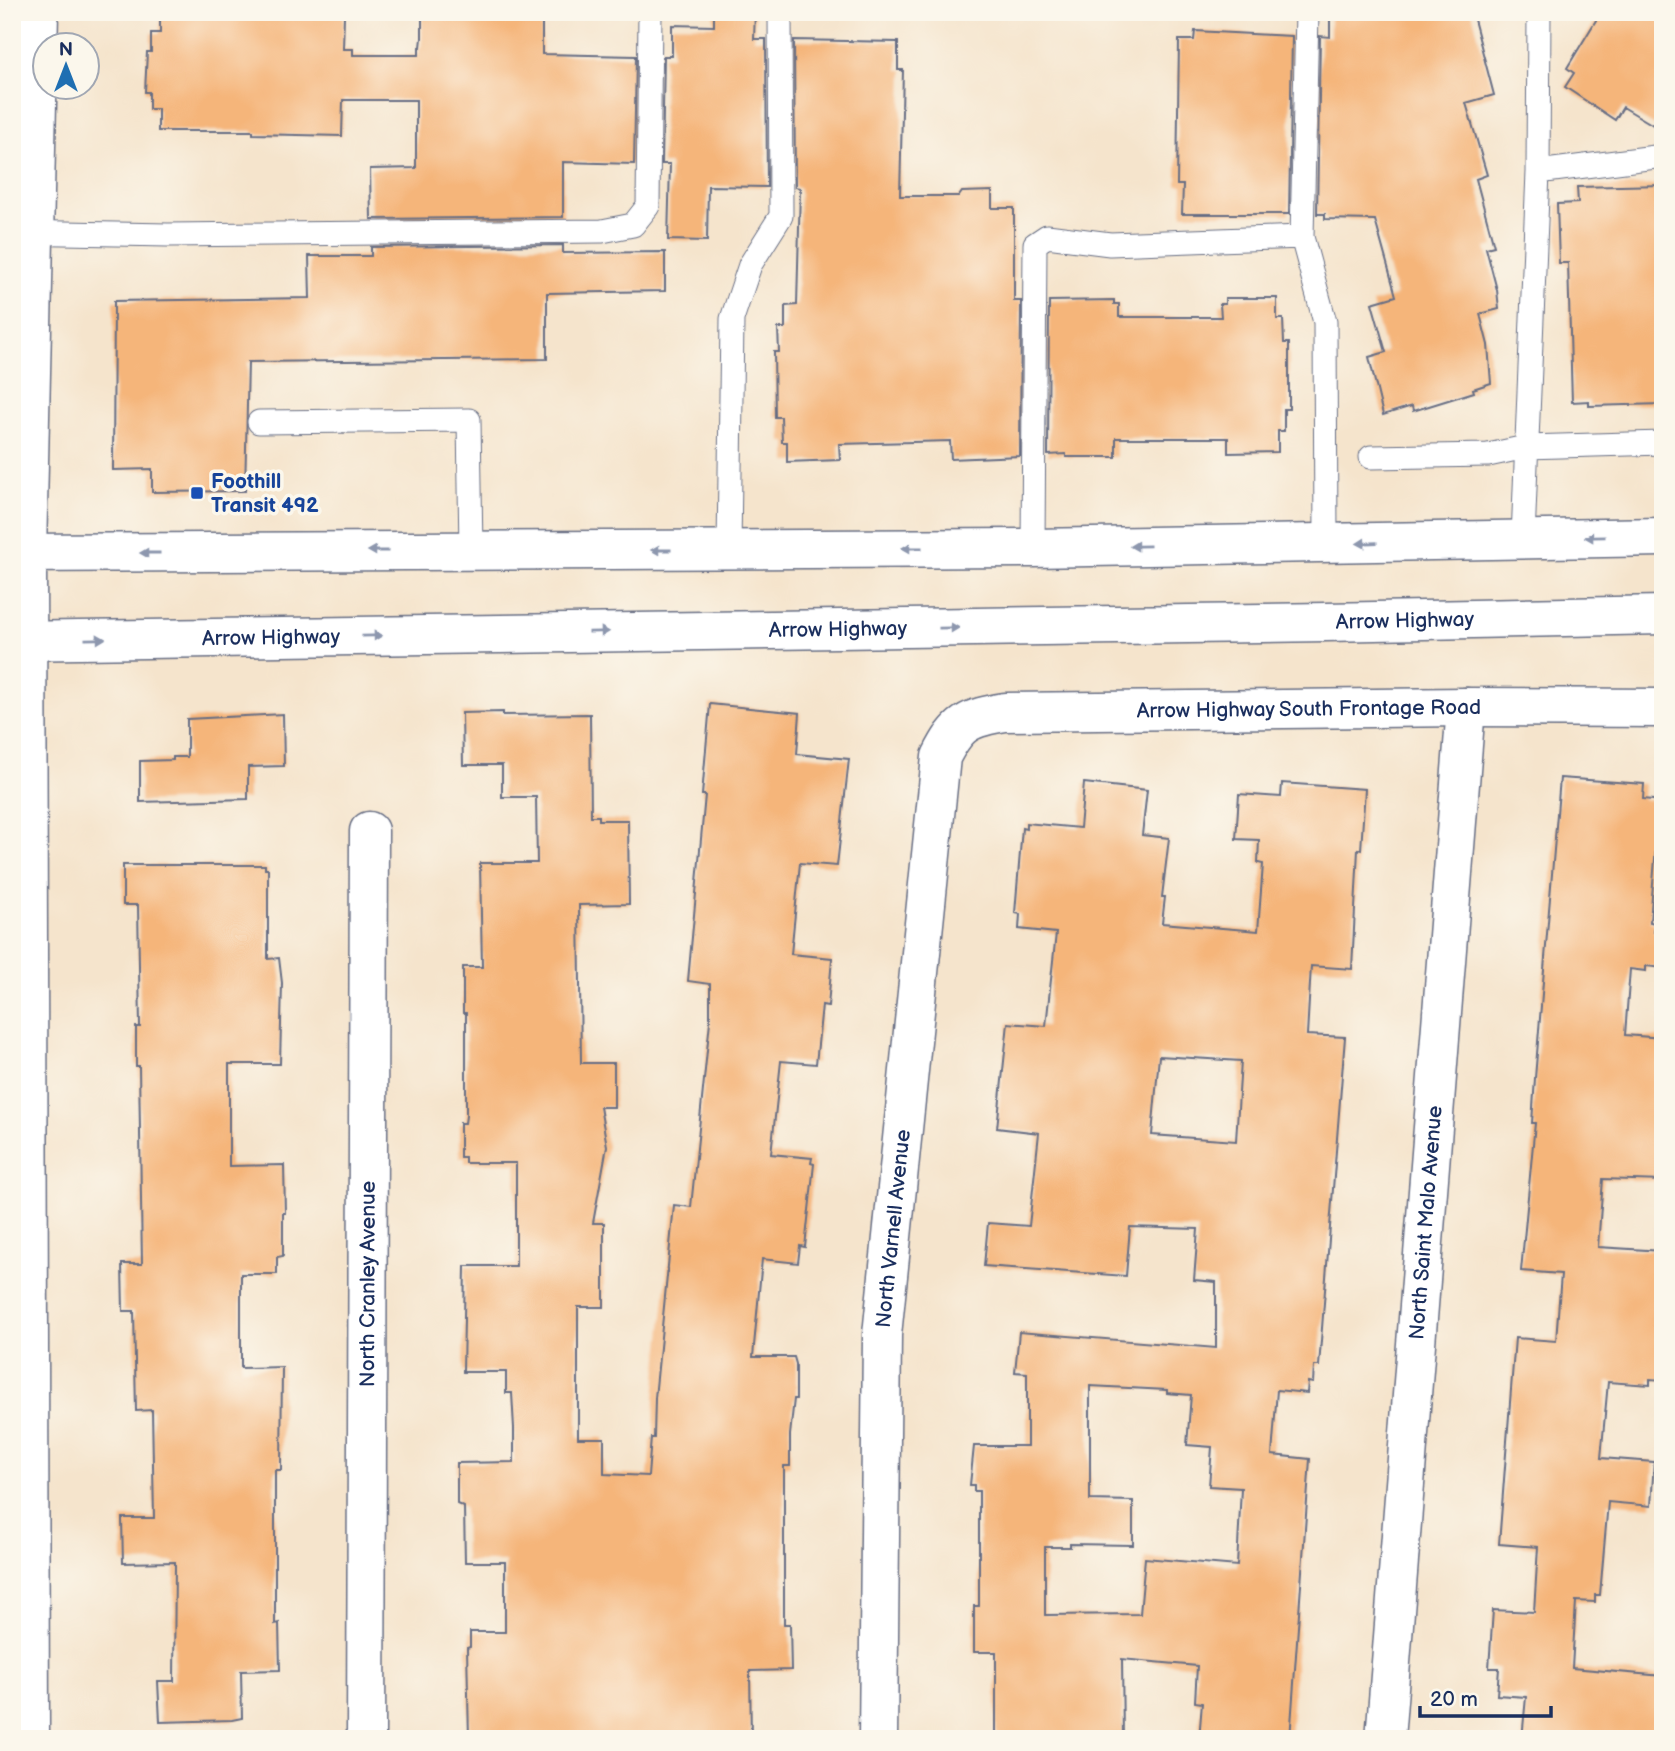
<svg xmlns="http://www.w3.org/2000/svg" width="1675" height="1751" font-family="'Balsamiq Sans',sans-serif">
<rect width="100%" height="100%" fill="#fbf7ec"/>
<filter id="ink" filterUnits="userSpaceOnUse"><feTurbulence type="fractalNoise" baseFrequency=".0143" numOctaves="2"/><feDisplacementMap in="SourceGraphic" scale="14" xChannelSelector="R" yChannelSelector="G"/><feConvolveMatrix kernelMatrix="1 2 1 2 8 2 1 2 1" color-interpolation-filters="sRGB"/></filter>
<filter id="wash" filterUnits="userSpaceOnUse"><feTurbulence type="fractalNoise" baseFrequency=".00686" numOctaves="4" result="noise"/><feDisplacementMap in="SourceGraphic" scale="28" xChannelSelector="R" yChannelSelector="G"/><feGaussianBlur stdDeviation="1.57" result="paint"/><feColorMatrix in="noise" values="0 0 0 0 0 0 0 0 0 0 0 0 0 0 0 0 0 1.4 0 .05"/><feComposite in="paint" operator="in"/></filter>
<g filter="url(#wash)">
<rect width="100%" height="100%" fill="#f5e4cc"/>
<g id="blocks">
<path fill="#f5b57a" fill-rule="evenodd" d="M 160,12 L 337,13 L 337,15 L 344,15 L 343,49 L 353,49 L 353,55 L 419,55 L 419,47 L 421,47 L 422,38 L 422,12 L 542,12 L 542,54 L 636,56 L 634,164 L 563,162 L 563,217 L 371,219 L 370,169 L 416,168 L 416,100 L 343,100 L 342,136 L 253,134 L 253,131 L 158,131 L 158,109 L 149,109 L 149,92 L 145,92 L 147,52 L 151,52 L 151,33 L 160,33 Z
M 714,12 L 755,12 L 754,39 L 766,39 L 767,187 L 708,186 L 707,241 L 668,240 L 670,164 L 662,164 L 664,56 L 672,56 L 672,25 L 714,26 Z
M 1330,12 L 1472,12 L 1494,95 L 1466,103 L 1487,175 L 1476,179 L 1494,246 L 1486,248 L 1497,290 L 1499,309 L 1480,314 L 1488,345 L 1491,383 L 1473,389 L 1474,392 L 1413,411 L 1412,406 L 1383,415 L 1369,357 L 1386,352 L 1372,303 L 1396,296 L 1375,220 L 1325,219 L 1325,214 L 1317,214 L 1320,36 L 1330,37 Z
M 1601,12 L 1663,12 L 1663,131 L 1623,107 L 1615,120 L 1565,87 L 1574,73 L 1567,68 Z
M 1195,31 L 1292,36 L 1289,214 L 1182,214 L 1183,185 L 1177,185 L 1179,40 L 1194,40 Z
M 794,40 L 898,42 L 898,70 L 903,70 L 900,196 L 959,196 L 962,192 L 992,191 L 992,208 L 1014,208 L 1014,301 L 1021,301 L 1020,456 L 951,459 L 950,441 L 839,444 L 840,460 L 787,462 L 787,442 L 782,442 L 781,417 L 775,417 L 774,352 L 779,352 L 778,328 L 785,328 L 785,306 L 797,305 L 800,188 L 795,187 Z
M 1663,185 L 1663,404 L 1589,406 L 1589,401 L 1572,402 L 1568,263 L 1559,263 L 1557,204 L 1578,203 L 1577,187 Z
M 563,245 L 563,253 L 665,252 L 665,291 L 547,293 L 547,359 L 248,362 L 245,491 L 152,492 L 152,469 L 113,470 L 114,301 L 310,298 L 309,256 L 371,256 L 371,247 Z
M 1225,298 L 1277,298 L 1277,319 L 1283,319 L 1284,343 L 1289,343 L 1289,409 L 1284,409 L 1284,431 L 1278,431 L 1278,452 L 1228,453 L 1228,438 L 1116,438 L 1116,457 L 1066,457 L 1066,454 L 1048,455 L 1049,301 L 1114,300 L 1114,304 L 1119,304 L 1119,317 L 1221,317 L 1220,304 L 1225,304 Z
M 710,704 L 800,713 L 797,754 L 849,759 L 837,866 L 800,863 L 791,954 L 832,958 L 828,1006 L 822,1005 L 816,1064 L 781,1061 L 771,1154 L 812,1158 L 811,1163 L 814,1164 L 805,1247 L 800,1246 L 798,1263 L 762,1259 L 753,1357 L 794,1357 L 796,1364 L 796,1399 L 794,1399 L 790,1435 L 790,1466 L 784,1466 L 784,1624 L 790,1624 L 791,1670 L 750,1671 L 751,1739 L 469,1739 L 467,1648 L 470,1647 L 470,1632 L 505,1632 L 505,1562 L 465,1562 L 464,1507 L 457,1504 L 457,1463 L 514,1462 L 514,1428 L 512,1393 L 506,1393 L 506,1372 L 463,1372 L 465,1266 L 516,1266 L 516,1163 L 465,1163 L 465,1157 L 460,1157 L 460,1123 L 465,1123 L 466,1116 L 466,1013 L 463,1013 L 463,967 L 482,967 L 480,863 L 537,863 L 536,797 L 502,797 L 502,765 L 463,765 L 462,713 L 503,712 L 503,715 L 590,714 L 591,816 L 599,816 L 599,820 L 628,820 L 629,904 L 579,905 L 581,1063 L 614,1063 L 614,1107 L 600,1107 L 607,1146 L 593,1223 L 604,1223 L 604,1307 L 578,1307 L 578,1438 L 604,1438 L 604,1474 L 648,1476 L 651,1438 L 654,1438 L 655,1398 L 674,1205 L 691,1207 L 710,1021 L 710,984 L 688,981 L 705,795 L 702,795 Z
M 283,714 L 284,766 L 248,767 L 248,799 L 140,802 L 140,761 L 173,760 L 173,757 L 187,757 L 187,719 Z
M 1560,778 L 1644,784 L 1643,799 L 1663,801 L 1663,847 L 1656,846 L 1650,922 L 1655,923 L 1654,932 L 1663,932 L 1663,968 L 1646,966 L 1646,971 L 1630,969 L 1625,1035 L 1663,1038 L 1663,1181 L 1603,1179 L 1598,1247 L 1663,1251 L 1663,1380 L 1650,1379 L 1650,1385 L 1608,1382 L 1601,1458 L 1654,1462 L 1651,1506 L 1608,1502 L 1600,1595 L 1595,1595 L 1595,1602 L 1576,1601 L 1572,1668 L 1663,1676 L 1663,1739 L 1522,1739 L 1526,1697 L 1497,1695 L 1499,1668 L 1489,1668 L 1493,1610 L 1534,1612 L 1538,1547 L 1499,1544 L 1515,1338 L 1556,1341 L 1561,1274 L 1521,1271 L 1535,1123 L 1532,1123 L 1535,1078 Z
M 1084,783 L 1147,790 L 1142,835 L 1169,838 L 1162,897 L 1165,897 L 1162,923 L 1258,931 L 1263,864 L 1258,863 L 1259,840 L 1236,839 L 1239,794 L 1281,797 L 1282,783 L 1365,789 L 1361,850 L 1358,849 L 1352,969 L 1311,966 L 1307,1035 L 1345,1037 L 1319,1366 L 1314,1366 L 1313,1383 L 1308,1382 L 1307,1393 L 1277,1390 L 1272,1455 L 1310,1459 L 1290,1739 L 1199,1739 L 1202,1703 L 1195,1702 L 1197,1666 L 1122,1659 L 1123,1739 L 996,1739 L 996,1652 L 974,1652 L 974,1606 L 979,1606 L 979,1491 L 974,1491 L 974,1485 L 970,1485 L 974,1446 L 1027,1446 L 1027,1373 L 1015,1372 L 1019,1332 L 1216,1348 L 1216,1282 L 1194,1280 L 1198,1229 L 1130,1227 L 1126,1276 L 984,1266 L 988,1223 L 1029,1226 L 1039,1133 L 997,1128 L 1008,1023 L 1046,1026 L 1056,933 L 1019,929 L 1020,914 L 1015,913 L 1022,828 L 1026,829 L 1026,823 L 1080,828 ZM 1159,1056 L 1241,1061 L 1236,1141 L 1152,1135 ZM 1090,1386 L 1167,1390 L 1167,1393 L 1191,1395 L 1187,1445 L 1212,1447 L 1209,1486 L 1241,1488 L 1237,1566 L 1145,1558 L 1140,1614 L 1045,1615 L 1045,1547 L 1070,1547 L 1070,1544 L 1133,1545 L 1133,1501 L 1090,1500 Z
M 123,865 L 265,865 L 265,869 L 268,869 L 268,959 L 279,958 L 282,983 L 280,1064 L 229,1064 L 229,1166 L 284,1165 L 285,1213 L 283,1213 L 283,1256 L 277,1257 L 277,1274 L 241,1274 L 241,1368 L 282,1367 L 281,1470 L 275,1470 L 275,1624 L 279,1623 L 280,1670 L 241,1671 L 242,1718 L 232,1720 L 160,1722 L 158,1681 L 174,1681 L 175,1562 L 123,1563 L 122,1518 L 154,1518 L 152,1410 L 136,1411 L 134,1311 L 123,1311 L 122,1264 L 142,1264 L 139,1066 L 136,1066 L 136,1027 L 140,1027 L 138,905 L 123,905 Z"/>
</g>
</g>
<g filter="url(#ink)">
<use href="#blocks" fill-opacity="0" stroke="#676e84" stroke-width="2"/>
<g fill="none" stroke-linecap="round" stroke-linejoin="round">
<g stroke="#676e84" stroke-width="25">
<path id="service" d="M 1307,12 L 1302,237 L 1325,322 L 1326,544
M 1538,172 L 1663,156
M 12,232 L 168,235 L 602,231 L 633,225 L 648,206 L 650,12
M 259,422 L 469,420 L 471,551
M 1371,457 L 1488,455 L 1526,447 L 1663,443
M 1523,538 L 1538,172 L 1539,12
M 1033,548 L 1035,244 L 1047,236 L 1110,244 L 1302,237
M 729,550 L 732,319 L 750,265 L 781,216 L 780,12"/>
</g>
<g stroke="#676e84" stroke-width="41">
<g id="minor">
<path id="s1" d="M 366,1739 L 369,831"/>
<path id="s2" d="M 878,1739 L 882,1335 L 941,757 C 958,723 968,718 1005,712 L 1466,707 L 1663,708"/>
<path id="s3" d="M 1385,1739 L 1466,707"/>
</g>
</g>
<g stroke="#676e84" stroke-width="41">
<path id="tertiary" d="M 30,1739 L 27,553 L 39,12"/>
</g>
<g stroke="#676e84" stroke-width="41">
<g id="primary">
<path d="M 12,553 L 1033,548 L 1663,537"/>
<path id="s4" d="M 12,641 L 1326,622 L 1663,615"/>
</g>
</g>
<use href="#service" stroke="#fff" stroke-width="23"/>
<use href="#minor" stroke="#fff" stroke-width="38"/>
<use href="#tertiary" stroke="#fff" stroke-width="38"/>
<use href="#primary" stroke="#fff" stroke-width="38"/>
</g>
<defs><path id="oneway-solid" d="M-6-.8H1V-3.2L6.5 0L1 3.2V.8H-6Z" transform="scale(1.75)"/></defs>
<g fill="#8d97ae">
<use href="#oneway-solid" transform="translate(1595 537) rotate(179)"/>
<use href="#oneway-solid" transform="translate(1367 543) rotate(178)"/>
<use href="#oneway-solid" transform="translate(1140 546) rotate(179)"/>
<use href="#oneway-solid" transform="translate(912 548) rotate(180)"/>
<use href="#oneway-solid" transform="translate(661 550) rotate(180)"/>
<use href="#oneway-solid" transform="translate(378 551) rotate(180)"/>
<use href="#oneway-solid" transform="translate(150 553) rotate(180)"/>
<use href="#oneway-solid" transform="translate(949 628) rotate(-1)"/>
<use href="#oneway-solid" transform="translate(599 632) rotate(-1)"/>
<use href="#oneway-solid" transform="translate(372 636) rotate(-1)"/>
<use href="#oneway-solid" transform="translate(95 639) rotate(-1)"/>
</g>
</g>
<rect fill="#1a4fb4" stroke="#fbf7ec" stroke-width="2.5" x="190" y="486" width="14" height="14" rx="3.5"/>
<g text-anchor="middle" stroke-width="7" stroke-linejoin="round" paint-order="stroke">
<g font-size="21" font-weight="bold" fill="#164399" stroke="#fbf7ec" text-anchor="start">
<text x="211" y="488">Foothill<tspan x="211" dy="24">Transit 492</tspan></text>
</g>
<g font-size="21" fill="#1b2f5e" stroke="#fbf7ec">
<text dy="7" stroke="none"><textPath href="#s4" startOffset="1393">Arrow Highway</textPath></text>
<text dy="7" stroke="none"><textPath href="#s4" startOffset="826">Arrow Highway</textPath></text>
<text dy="7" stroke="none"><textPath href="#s4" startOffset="259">Arrow Highway</textPath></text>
<text dy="7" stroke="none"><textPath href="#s2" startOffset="1372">Arrow Highway South Frontage Road</textPath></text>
<text dy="7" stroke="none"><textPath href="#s3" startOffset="518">North Saint Malo Avenue</textPath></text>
<text dy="7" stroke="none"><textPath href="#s2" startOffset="511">North Varnell Avenue</textPath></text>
<text dy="7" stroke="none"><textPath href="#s1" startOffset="455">North Cranley Avenue</textPath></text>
</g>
</g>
<rect width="1675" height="1751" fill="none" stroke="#fbf7ec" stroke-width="42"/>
<g transform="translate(66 66)"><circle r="33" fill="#fbf7ec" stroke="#a1a7b3" stroke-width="2"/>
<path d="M0-5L12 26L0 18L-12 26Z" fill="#1f6fb2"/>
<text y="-10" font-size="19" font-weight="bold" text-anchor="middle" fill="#1b2f5e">N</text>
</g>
<path d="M1420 1706v10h131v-10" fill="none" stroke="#1b2f5e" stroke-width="3.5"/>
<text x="1430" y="1706" font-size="21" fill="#1b2f5e" stroke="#fbf7ec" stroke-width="5" paint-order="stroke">20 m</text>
</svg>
